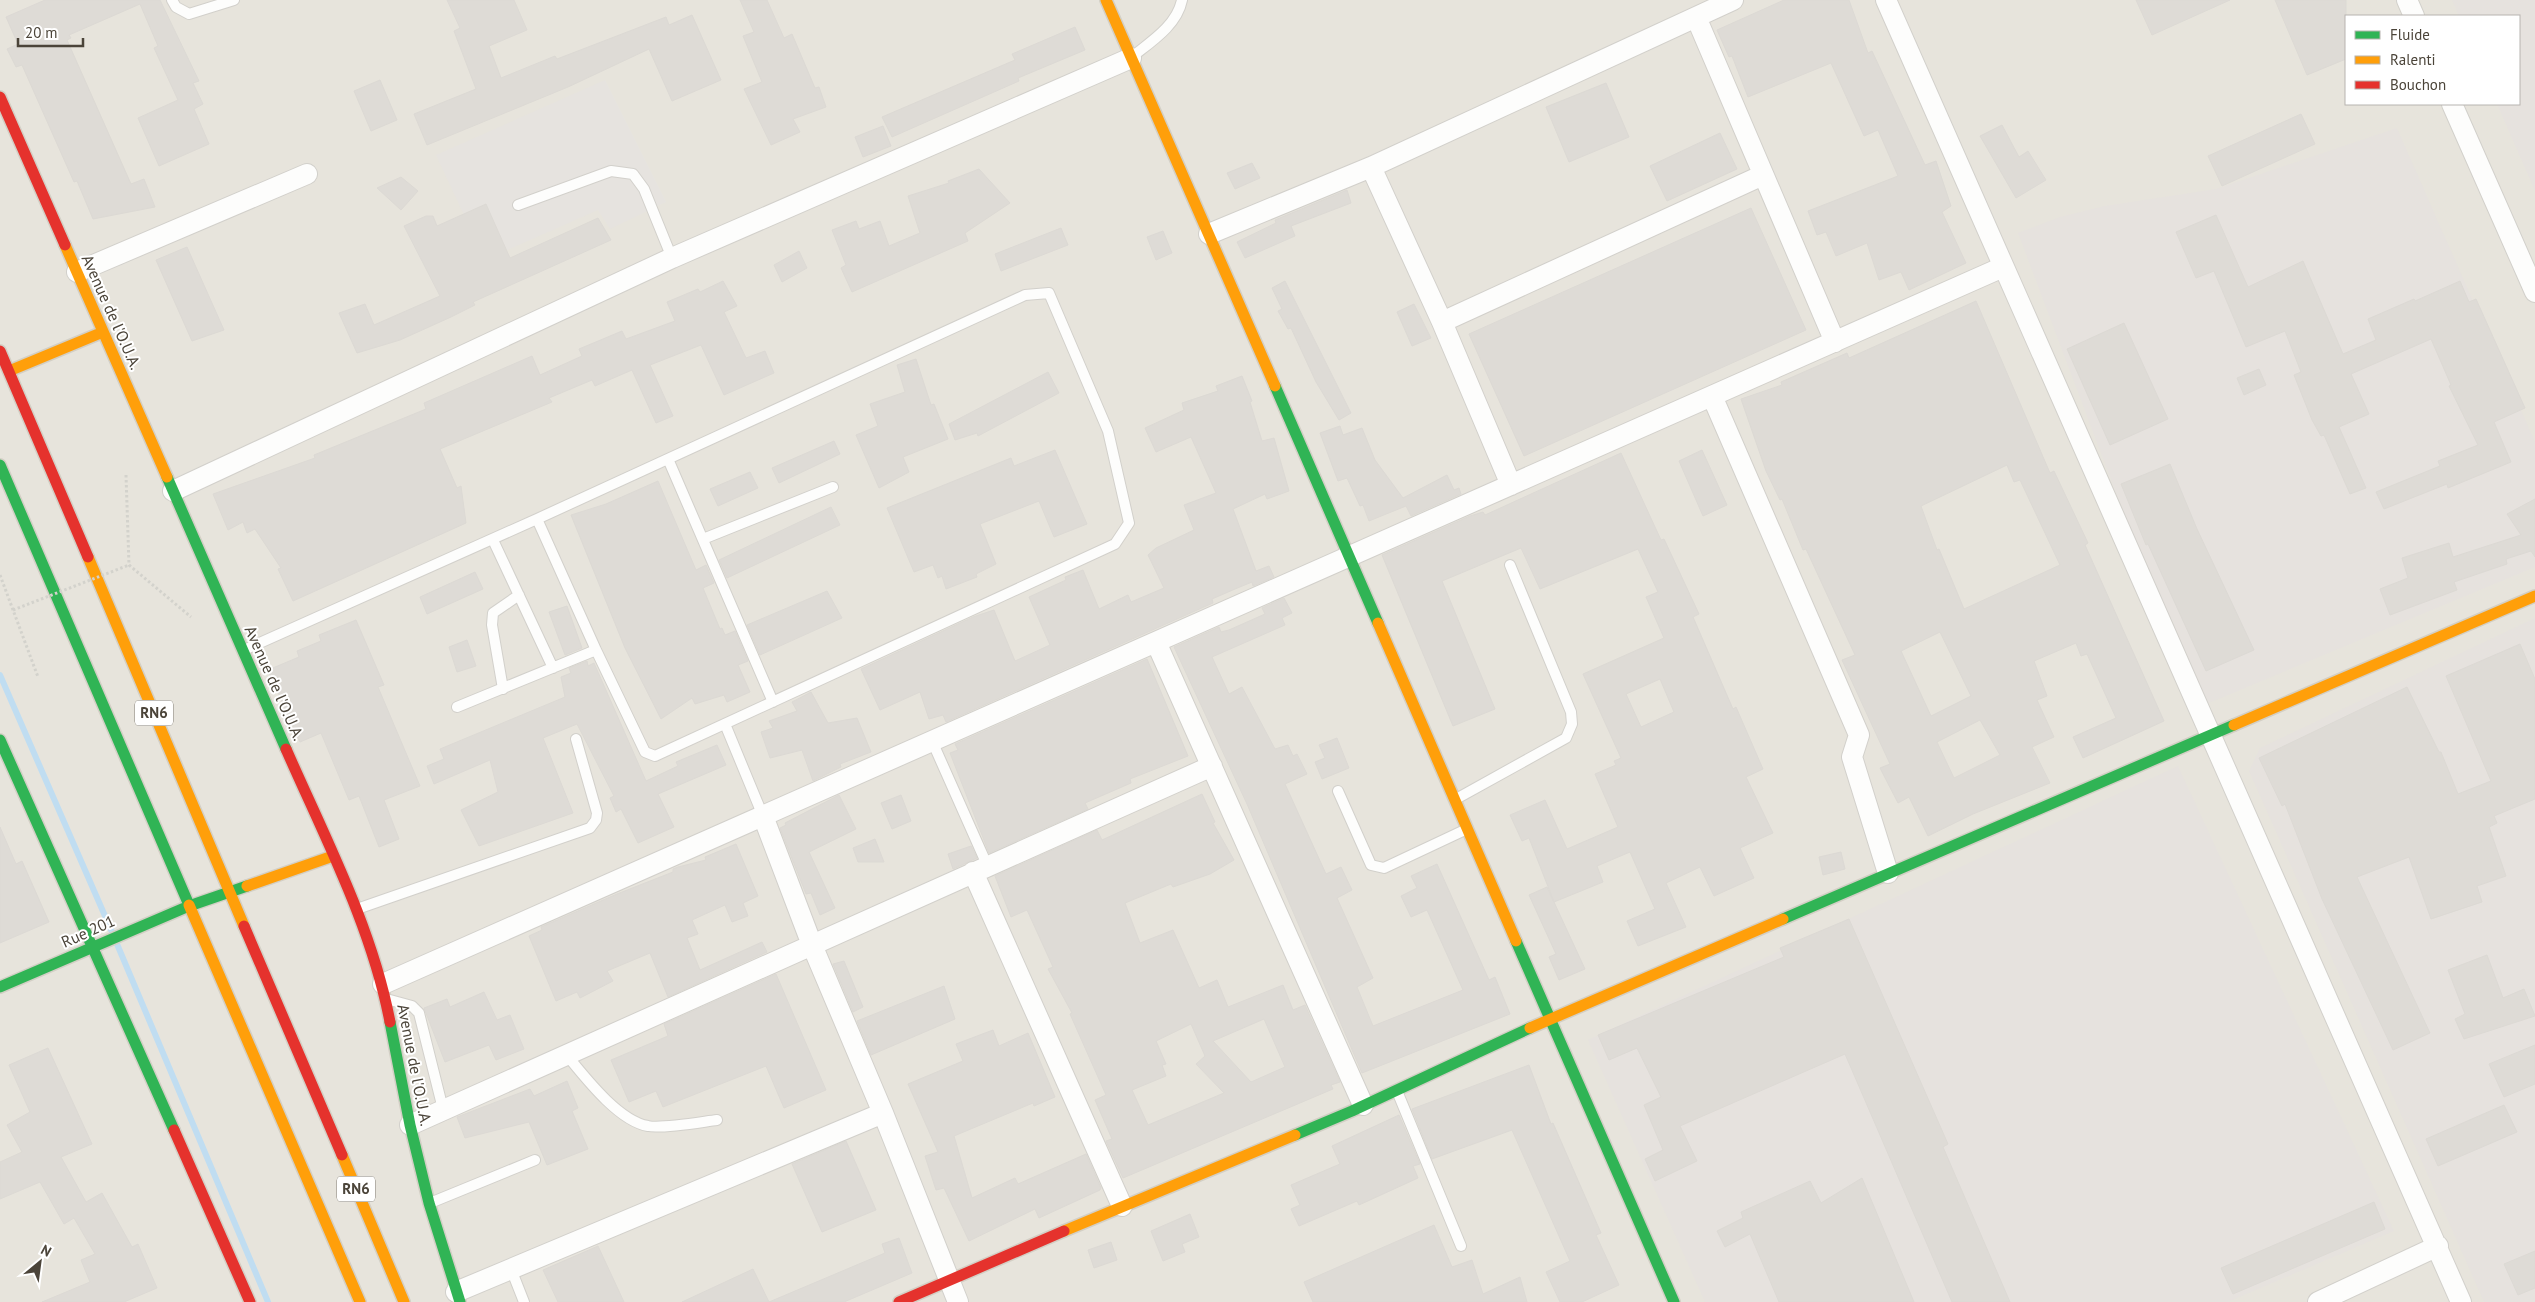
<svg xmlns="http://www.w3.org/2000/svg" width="2535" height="1302" font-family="'PT Sans',sans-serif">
<rect width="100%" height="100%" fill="#f4f2ee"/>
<path fill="#e7e4dc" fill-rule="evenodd" d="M 0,0 L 2535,0 L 2535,1302 L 0,1302 ZM 2346,16 L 2519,16 L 2519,104 L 2346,104 Z"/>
<path fill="#e6e2de" d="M 2452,0 L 2535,0 L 2535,191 L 2497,104 L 2519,104 L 2519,16 L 2459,16 Z
M 2397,128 L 2535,442 L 2535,567 L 2197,708 L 2018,233 L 2060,217 L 2105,206 L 2216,189 Z
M 2535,618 L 2535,1302 L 2484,1302 L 2249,771 L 2260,748 Z
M 2178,766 L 2394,1231 L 2228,1302 L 1705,1302 L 1588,1040 Z"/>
<path fill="#e6e3df" d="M 605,80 L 666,202 L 610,229 L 598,210 L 485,260 L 436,155 Z"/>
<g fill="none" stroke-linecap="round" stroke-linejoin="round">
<path stroke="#c0ddf1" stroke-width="6" d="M 0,675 L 112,932
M 117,944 L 268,1302"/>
</g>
<path fill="#dedbd6" stroke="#dcd9d4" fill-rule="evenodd" d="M 45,0 L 160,0 L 199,81 L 193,83 L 203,104 L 194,109 L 209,144 L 159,166 L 138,118 L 178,100 L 154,48 L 158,46 L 140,4 L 69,35 L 71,38 L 67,40 L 131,184 L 144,179 L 155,207 L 93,219 L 77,181 L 74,182 L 22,65 L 16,67 L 7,49 L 18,44 L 6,17 Z
M 447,0 L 514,0 L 527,30 L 489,46 L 501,78 L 555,56 L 557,59 L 666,17 L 669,25 L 692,15 L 721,80 L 672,101 L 649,49 L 568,87 L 427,145 L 414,114 L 476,89 L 454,31 L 460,28 Z
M 740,0 L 767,0 L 784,38 L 792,34 L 815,88 L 819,87 L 826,107 L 793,119 L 800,132 L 771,145 L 744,89 L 762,82 L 743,36 L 754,32 Z
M 1784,0 L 1849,0 L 1868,53 L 1872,51 L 1925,165 L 1936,161 L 1951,206 L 1942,212 L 1966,263 L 1909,290 L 1901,272 L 1879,280 L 1867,243 L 1836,256 L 1826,232 L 1817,235 L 1808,211 L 1898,176 L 1878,130 L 1864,136 L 1831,63 L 1748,97 L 1732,56 L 1729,57 L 1717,30 Z
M 2136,0 L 2230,0 L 2152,35 Z
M 2275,0 L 2346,0 L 2346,59 L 2307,75 Z
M 1075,27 L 1085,50 L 1018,78 L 1019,81 L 892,137 L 882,117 L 1015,60 L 1012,54 Z
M 380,80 L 397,120 L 371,131 L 354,91 Z
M 1606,83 L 1629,137 L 1569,162 L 1546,107 Z
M 2301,114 L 2315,144 L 2222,186 L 2208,156 Z
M 2002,125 L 2019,157 L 2028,151 L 2046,180 L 2016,198 L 1980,136 Z
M 883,126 L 891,146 L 863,157 L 855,137 Z
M 1720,133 L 1737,169 L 1667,201 L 1650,166 Z
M 1252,163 L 1260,178 L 1235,189 L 1227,173 Z
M 979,169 L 1010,203 L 965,233 L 968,241 L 852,292 L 841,268 L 846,265 L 832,230 L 856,221 L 859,229 L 880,221 L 889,246 L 920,233 L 908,196 L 949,183 L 948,181 Z
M 401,177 L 418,191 L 401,210 L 377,188 Z
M 1347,190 L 1351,203 L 1291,226 L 1295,236 L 1245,258 L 1237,242 L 1276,223 L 1275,220 Z
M 486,204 L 510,258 L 598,218 L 611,240 L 473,302 L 475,305 L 451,317 L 400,340 L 357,353 L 339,313 L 365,304 L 374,325 L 440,296 L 404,226 L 426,216 L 433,216 L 437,226 Z
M 1751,208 L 1806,330 L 1524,456 L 1469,334 Z
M 2216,215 L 2248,287 L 2303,261 L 2343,354 L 2376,340 L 2368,319 L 2414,299 L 2415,301 L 2460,281 L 2469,302 L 2476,299 L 2525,408 L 2494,422 L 2511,462 L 2448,488 L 2447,484 L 2384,509 L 2376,492 L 2440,466 L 2438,461 L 2478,445 L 2449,386 L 2451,385 L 2431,339 L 2351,374 L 2369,414 L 2339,427 L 2366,488 L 2350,494 L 2324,435 L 2321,436 L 2312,420 L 2294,375 L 2301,372 L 2285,331 L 2246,347 L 2214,271 L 2196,278 L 2176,232 Z
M 1061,228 L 1068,245 L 1001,271 L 995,254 Z
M 1163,231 L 1172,253 L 1156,260 L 1147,237 Z
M 187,247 L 224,330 L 192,341 L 156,260 Z
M 799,251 L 807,268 L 782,282 L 774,265 Z
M 723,281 L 737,306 L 724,312 L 746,358 L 765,351 L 774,373 L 724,395 L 701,345 L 650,365 L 673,416 L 656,423 L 632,370 L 595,386 L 592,380 L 549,398 L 552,402 L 440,449 L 457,488 L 461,486 L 466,523 L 293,601 L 278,569 L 281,568 L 255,529 L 247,533 L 243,522 L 228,530 L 213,494 L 315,458 L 314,455 L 426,409 L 424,403 L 532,356 L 540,375 L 582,356 L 579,349 L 622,331 L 626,339 L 675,321 L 667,302 L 698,289 L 700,292 Z
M 1285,281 L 1351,413 L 1339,420 L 1316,382 L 1291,328 L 1288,329 L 1278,311 L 1282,309 L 1272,288 Z
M 1976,301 L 2050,473 L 2054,471 L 2088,543 L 2085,545 L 2164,721 L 2083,758 L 2073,737 L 2116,718 L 2087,654 L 2081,656 L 2076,643 L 2034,661 L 2047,696 L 2037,700 L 2054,737 L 2032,747 L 2050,783 L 1973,814 L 1928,836 L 1909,797 L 1898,803 L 1880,768 L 1890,764 L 1842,660 L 1855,655 L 1806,549 L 1803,550 L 1782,499 L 1780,500 L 1766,471 L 1741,399 L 1782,385 L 1781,382 L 1847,353 L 1849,358 ZM 2007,465 L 2014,482 L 2020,480 L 2060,565 L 1964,609 L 1939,549 L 1937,550 L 1921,506 ZM 1940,632 L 1971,696 L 1931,716 L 1901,651 ZM 1980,720 L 2000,755 L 1954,778 L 1937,742 Z
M 1414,304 L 1431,338 L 1412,346 L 1397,312 Z
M 2124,323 L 2168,419 L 2110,445 L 2067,349 Z
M 916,359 L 931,405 L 934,404 L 948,439 L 903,457 L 909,472 L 879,488 L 856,435 L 878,426 L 870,404 L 905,392 L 897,365 Z
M 2259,369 L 2266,385 L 2244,395 L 2237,378 Z
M 1048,372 L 1059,393 L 978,436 L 977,433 L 955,440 L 949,424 Z
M 1242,376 L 1252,401 L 1250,402 L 1262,441 L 1274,438 L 1289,491 L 1267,499 L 1265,494 L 1233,509 L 1256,571 L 1269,566 L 1274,577 L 1253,586 L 1252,582 L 1235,589 L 1212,599 L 1213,603 L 946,722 L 943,715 L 929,719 L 920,692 L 880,710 L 861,669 L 973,617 L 994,610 L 1015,661 L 1050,645 L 1029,597 L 1066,580 L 1065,577 L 1083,570 L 1099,609 L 1128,595 L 1131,602 L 1164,588 L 1148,555 L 1156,548 L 1194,530 L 1184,505 L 1216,493 L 1191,437 L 1156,452 L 1145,428 L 1184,410 L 1182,403 L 1218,391 L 1216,386 Z
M 1340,426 L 1343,435 L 1362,428 L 1375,460 L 1403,498 L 1447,475 L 1454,490 L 1459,488 L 1461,494 L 1411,516 L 1406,506 L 1369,521 L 1363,505 L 1360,506 L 1347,478 L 1338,481 L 1320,433 Z
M 834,441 L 840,454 L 779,483 L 772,468 Z
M 1055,450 L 1087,524 L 1054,537 L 1039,501 L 980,524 L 996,564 L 976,574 L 977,577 L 946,589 L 942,576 L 938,578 L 933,565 L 914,572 L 887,508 L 1011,458 L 1014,466 Z
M 1702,450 L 1727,505 L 1703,516 L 1679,461 Z
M 1621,453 L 1661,540 L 1664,539 L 1699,614 L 1693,617 L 1733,709 L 1736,707 L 1763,769 L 1746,777 L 1773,833 L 1740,848 L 1754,878 L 1714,896 L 1700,867 L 1666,883 L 1686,927 L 1638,946 L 1627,921 L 1655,909 L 1630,852 L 1597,866 L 1603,882 L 1554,902 L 1529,838 L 1522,841 L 1510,815 L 1545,800 L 1567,849 L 1618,827 L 1595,774 L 1616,765 L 1614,761 L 1621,758 L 1583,674 L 1664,638 L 1646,597 L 1658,592 L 1638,549 L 1540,589 L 1521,548 L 1442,581 L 1495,709 L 1453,726 L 1382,555 L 1470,516 L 1483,512 L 1485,515 ZM 1660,679 L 1674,712 L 1641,727 L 1626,694 Z
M 2170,464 L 2197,529 L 2254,650 L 2206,671 L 2148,544 L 2146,545 L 2121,484 Z
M 750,472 L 758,488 L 718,506 L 710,489 Z
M 658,481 L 696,570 L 706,565 L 714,583 L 703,588 L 720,629 L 722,628 L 725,635 L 735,631 L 748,661 L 738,665 L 750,692 L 727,702 L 724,695 L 695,704 L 692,698 L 661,719 L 625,648 L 571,515 L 606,504 Z
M 2535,499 L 2535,557 L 2531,551 L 2506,559 L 2507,564 L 2454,582 L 2457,590 L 2390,615 L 2380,589 L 2408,578 L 2402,558 L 2449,543 L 2453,557 L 2521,535 L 2507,514 Z
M 831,507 L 840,525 L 727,578 L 719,560 Z
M 475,572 L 483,589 L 427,614 L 420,597 Z
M 827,591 L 842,618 L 760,655 L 747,625 Z
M 1284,598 L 1292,613 L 1282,618 L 1285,625 L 1212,657 L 1229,694 L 1242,687 L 1275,749 L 1288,745 L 1293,756 L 1297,754 L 1307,774 L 1285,784 L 1326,874 L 1341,867 L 1352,890 L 1337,898 L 1373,978 L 1357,987 L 1373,1026 L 1463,990 L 1427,910 L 1411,917 L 1401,896 L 1417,888 L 1411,876 L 1437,864 L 1489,980 L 1495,977 L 1510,1014 L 1362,1073 L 1247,804 L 1174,647 L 1219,627 L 1221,632 L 1229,630 L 1265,614 L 1262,608 Z
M 567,606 L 582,648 L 565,655 L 549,612 Z
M 356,620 L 384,685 L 378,687 L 420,786 L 384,800 L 399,839 L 379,847 L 359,796 L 349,800 L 321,733 L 300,742 L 268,670 L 299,657 L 297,651 L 321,641 L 319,635 Z
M 467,640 L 476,666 L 457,672 L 449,647 Z
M 2520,644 L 2535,679 L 2535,799 L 2494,816 L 2497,823 L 2489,827 L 2506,876 L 2477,886 L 2482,902 L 2431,919 L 2409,857 L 2357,877 L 2430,1033 L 2393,1050 L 2322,899 L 2285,804 L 2282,806 L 2259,758 L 2407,687 L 2439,752 L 2441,752 L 2458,794 L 2491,781 L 2446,676 Z
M 1147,659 L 1188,756 L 1130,779 L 1131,783 L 1085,803 L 1088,809 L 989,853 L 950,753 L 958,750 L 955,744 Z
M 587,661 L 588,666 L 594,663 L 646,781 L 678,766 L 676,762 L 717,745 L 726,765 L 658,794 L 674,827 L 638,843 L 621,809 L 616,812 L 610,798 L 614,796 L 577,724 L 543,738 L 573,813 L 479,846 L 461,810 L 498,792 L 490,760 L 434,784 L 427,766 L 444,759 L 440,749 L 565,697 L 561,677 L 571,673 L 569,668 Z
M 811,692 L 828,723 L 857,718 L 871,752 L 840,764 L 841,767 L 813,781 L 802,750 L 770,758 L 761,732 L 773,728 L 769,721 L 797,711 L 792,702 Z
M 1337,738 L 1349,768 L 1322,779 L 1315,762 L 1325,758 L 1319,745 Z
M 1202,794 L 1215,822 L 1213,823 L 1234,860 L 1210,874 L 1173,887 L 1171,884 L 1125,903 L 1140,943 L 1173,930 L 1199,988 L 1217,980 L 1228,1007 L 1283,985 L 1293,1010 L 1305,1005 L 1340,1082 L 1331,1085 L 1333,1089 L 1123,1178 L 1106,1141 L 1112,1139 L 1095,1100 L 1106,1095 L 1070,1014 L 1072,1013 L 1048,969 L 1053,967 L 1027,910 L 1011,917 L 995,876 L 1097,830 L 1102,840 ZM 1264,1019 L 1285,1067 L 1251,1082 L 1213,1041 ZM 1191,1024 L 1205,1056 L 1196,1064 L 1224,1093 L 1148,1125 L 1132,1090 L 1166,1076 L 1162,1065 L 1166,1064 L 1156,1041 Z
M 839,795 L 856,829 L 809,852 L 835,908 L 820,915 L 811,893 L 806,894 L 780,828 L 786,825 L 785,823 Z
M 901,795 L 911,821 L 892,829 L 881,803 Z
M 0,827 L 16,864 L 22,861 L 49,922 L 0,943 Z
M 875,839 L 884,862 L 858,862 L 853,848 Z
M 736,844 L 758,896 L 743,903 L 748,916 L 732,922 L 725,905 L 692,920 L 698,934 L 687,938 L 700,970 L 762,942 L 767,952 L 668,997 L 650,953 L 607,971 L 613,981 L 580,998 L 577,992 L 556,1001 L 529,936 L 542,930 L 541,927 L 617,894 L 673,872 L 673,869 L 678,867 L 706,860 L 705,857 Z
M 971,846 L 977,858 L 953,869 L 948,854 Z
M 1841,852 L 1845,869 L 1823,875 L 1819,857 Z
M 1547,887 L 1585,969 L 1559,980 L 1549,957 L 1556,954 L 1529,895 Z
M 1849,919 L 1948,1144 L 1943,1147 L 2010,1302 L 1952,1302 L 1845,1054 L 1680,1126 L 1697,1161 L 1655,1181 L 1645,1159 L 1663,1150 L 1644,1105 L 1661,1097 L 1637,1048 L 1609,1060 L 1598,1035 L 1784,957 L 1780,948 Z
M 2487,955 L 2503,998 L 2524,989 L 2535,1016 L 2464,1039 L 2455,1019 L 2465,1014 L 2448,970 Z
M 844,961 L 863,1007 L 853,1012 L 833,964 Z
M 776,974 L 826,1090 L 784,1108 L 766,1066 L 663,1107 L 656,1091 L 629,1102 L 611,1060 L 668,1036 L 664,1024 Z
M 944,986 L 955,1019 L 871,1055 L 857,1021 Z
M 484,992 L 497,1020 L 510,1015 L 524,1049 L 496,1060 L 489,1045 L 445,1062 L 424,1008 L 447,999 L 450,1007 Z
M 993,1030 L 999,1046 L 1028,1033 L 1055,1097 L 1034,1106 L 1033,1103 L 954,1136 L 972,1198 L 1015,1178 L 1018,1184 L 1086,1154 L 1101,1188 L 1100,1190 L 1039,1218 L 1035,1209 L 969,1241 L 944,1188 L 936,1190 L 925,1156 L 938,1152 L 908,1084 L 963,1061 L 956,1044 Z
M 2535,1045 L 2535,1084 L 2504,1097 L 2489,1064 Z
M 48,1048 L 92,1144 L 61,1157 L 86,1202 L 102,1193 L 132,1247 L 138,1244 L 157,1288 L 124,1302 L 42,1302 L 90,1282 L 81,1260 L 95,1254 L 74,1218 L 64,1224 L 40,1182 L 0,1199 L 0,1162 L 22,1152 L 7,1125 L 30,1112 L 9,1065 Z
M 1529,1065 L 1551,1124 L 1553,1123 L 1601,1233 L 1596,1235 L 1619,1285 L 1582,1302 L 1560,1302 L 1546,1272 L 1570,1261 L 1512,1130 L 1432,1159 L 1412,1109 Z
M 567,1081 L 578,1108 L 572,1111 L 588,1149 L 547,1165 L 529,1122 L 465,1138 L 457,1117 L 530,1089 L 534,1096 Z
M 2504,1105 L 2517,1132 L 2438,1166 L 2426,1139 Z
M 1399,1115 L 1420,1164 L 1413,1166 L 1418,1178 L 1359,1205 L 1357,1201 L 1299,1226 L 1291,1209 L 1300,1205 L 1291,1185 L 1340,1164 L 1332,1146 Z
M 846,1141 L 876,1210 L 822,1232 L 792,1164 Z
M 1862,1178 L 1914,1302 L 1779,1302 L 1750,1234 L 1725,1247 L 1717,1231 L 1743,1218 L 1741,1212 L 1810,1181 L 1821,1203 Z
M 2374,1202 L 2385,1229 L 2233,1294 L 2221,1268 Z
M 1190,1214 L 1199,1237 L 1182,1244 L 1185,1252 L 1163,1261 L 1151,1231 Z
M 1434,1225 L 1452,1267 L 1472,1260 L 1483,1294 L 1520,1277 L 1527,1302 L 1313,1302 L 1304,1282 Z
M 899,1238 L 912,1273 L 844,1302 L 769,1302 L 885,1253 L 882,1244 Z
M 1111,1242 L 1117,1260 L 1094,1268 L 1088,1250 Z
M 598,1246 L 624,1302 L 558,1302 L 543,1270 Z
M 2535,1251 L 2535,1288 L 2518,1295 L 2504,1264 Z
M 753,1269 L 769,1302 L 682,1302 Z"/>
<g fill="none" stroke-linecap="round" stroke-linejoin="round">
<g stroke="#d2d0cb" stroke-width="12">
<path id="lane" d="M 172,0 L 176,7 L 189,14 L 234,0
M 1133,56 C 1152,41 1177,25 1182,0
M 518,205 L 611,171 L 633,174 L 644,189 L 672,258
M 668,459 L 773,702
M 703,539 L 833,487
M 493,540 L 553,668
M 244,650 L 537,519 L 1025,295 L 1049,293 L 1108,431 L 1129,523 L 1115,544 L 655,756 L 645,752 L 596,650 L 537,519
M 503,689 L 492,625 L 493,613 L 519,595
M 457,707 L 596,650
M 725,724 L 763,816
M 932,741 L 988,867
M 1338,791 L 1371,865 L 1384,868 L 1467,829
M 1456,799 L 1566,738 L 1572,724 L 1571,712 L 1510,565
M 357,909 L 590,828 L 596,820 L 597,813 L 576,739
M 390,1000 L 412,1006 L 419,1013 L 443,1109
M 565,1053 C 584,1076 618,1121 648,1126 C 661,1129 701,1122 717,1120
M 1397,1091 L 1461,1246
M 430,1203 L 535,1160
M 511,1269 L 524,1302"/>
</g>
<g stroke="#d2d0cb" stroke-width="22">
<path id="street" d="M 1886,0 L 2461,1302
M 2407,0 L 2414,16
M 1696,17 L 1835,342
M 2452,104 L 2535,292
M 1371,167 L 1442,322 L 1511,485
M 1209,234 L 1371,167 L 1733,0
M 77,272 L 307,174
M 1442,322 L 1763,175
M 1712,396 L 1859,735 L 1852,757 L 1888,873
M 173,491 L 672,258 L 1131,58
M 1156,642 L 1363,1105
M 763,816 L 812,945 L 883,1113 L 958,1302
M 973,872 L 1122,1206
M 383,984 L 2003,267
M 410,1125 L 1212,766
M 456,1292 L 883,1113
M 2318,1302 L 2438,1246"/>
</g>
<g stroke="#d3cfc5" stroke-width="14">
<path id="fast" d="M 1275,386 L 1378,623
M 0,465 L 189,905
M 167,477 L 286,749
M 0,740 L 174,1130
M 1783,919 L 2234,725
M 1516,941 L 1674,1302
M 0,987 L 189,906 L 247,886
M 390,1022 L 410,1125 L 429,1203 L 460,1302
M 1295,1135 L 1352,1111 L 1530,1028"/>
</g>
<g stroke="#d3cfc5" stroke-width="14">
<path id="slow" d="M 1106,0 L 1275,386
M 65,245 L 167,477
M 9,371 L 103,332
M 88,557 L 244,926
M 1378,623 L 1516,941
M 2234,725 L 2535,596
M 247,886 L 333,856
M 189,905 L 360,1302
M 1530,1028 L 1783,919
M 342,1155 L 404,1302
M 1064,1231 L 1295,1135"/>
</g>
<g stroke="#d3cfc5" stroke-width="14">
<path id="jam" d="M 0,97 L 65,245
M 0,351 L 88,557
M 286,749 C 325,838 372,927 390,1022
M 244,926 L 342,1155
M 174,1130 L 250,1302
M 899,1302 L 1064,1231"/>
</g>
<path stroke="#d3d2cc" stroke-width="3" stroke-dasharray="2.5 2.5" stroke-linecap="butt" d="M 126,475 L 129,565 L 191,617
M 0,575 L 38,677"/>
<use href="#lane" stroke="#fdfdfc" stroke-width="10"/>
<use href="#street" stroke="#fdfdfc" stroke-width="20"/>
<use href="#fast" stroke="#30b455" stroke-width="11"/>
<use href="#slow" stroke="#ff9f0a" stroke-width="11"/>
<use href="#jam" stroke="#e5322d" stroke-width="11"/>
<path stroke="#d3d2cc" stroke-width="3" stroke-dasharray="2.5 2.5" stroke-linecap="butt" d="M 13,610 L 129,565"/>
</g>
<g text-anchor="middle" stroke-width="4" stroke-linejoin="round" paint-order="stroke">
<g fill="#fff" stroke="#817c74" stroke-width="1">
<rect x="135" y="700.5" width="38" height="25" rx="4"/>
<rect x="337" y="1176.5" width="38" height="25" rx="4"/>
</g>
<g font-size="15" font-weight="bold" fill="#4b4439">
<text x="154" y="718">RN6</text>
<text x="356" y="1194">RN6</text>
</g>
<g font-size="16" fill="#4b4439" stroke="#fff">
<text transform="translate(112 312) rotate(66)" y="6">Avenue de l'O.U.A.</text>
<text transform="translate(275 683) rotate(66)" y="6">Avenue de l'O.U.A.</text>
<text transform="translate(88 931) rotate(-24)" y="6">Rue 201</text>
<text transform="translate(415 1065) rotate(79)" y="6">Avenue de l'O.U.A.</text>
</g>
</g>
<rect x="2345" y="15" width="175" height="90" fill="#ffffff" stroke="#b7b4b0"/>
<rect x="2355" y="31" width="25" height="8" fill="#30b455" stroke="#b7b4b0"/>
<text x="2390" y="40" font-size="15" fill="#4b4439">Fluide</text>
<rect x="2355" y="56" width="25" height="8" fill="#ff9f0a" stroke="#b7b4b0"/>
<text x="2390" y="65" font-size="15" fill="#4b4439">Ralenti</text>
<rect x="2355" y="81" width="25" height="8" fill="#e5322d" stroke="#b7b4b0"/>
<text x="2390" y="90" font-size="15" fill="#4b4439">Bouchon</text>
<g transform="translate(40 1262) rotate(29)" stroke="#ffffff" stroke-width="4" paint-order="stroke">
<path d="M0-4L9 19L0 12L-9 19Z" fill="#4b4439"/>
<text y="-8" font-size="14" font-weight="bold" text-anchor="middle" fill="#4b4439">N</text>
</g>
<path d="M18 38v8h65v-8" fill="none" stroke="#4b4439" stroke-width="2.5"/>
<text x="25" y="38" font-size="15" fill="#4b4439" stroke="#ffffff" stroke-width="4" paint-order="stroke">20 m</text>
</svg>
